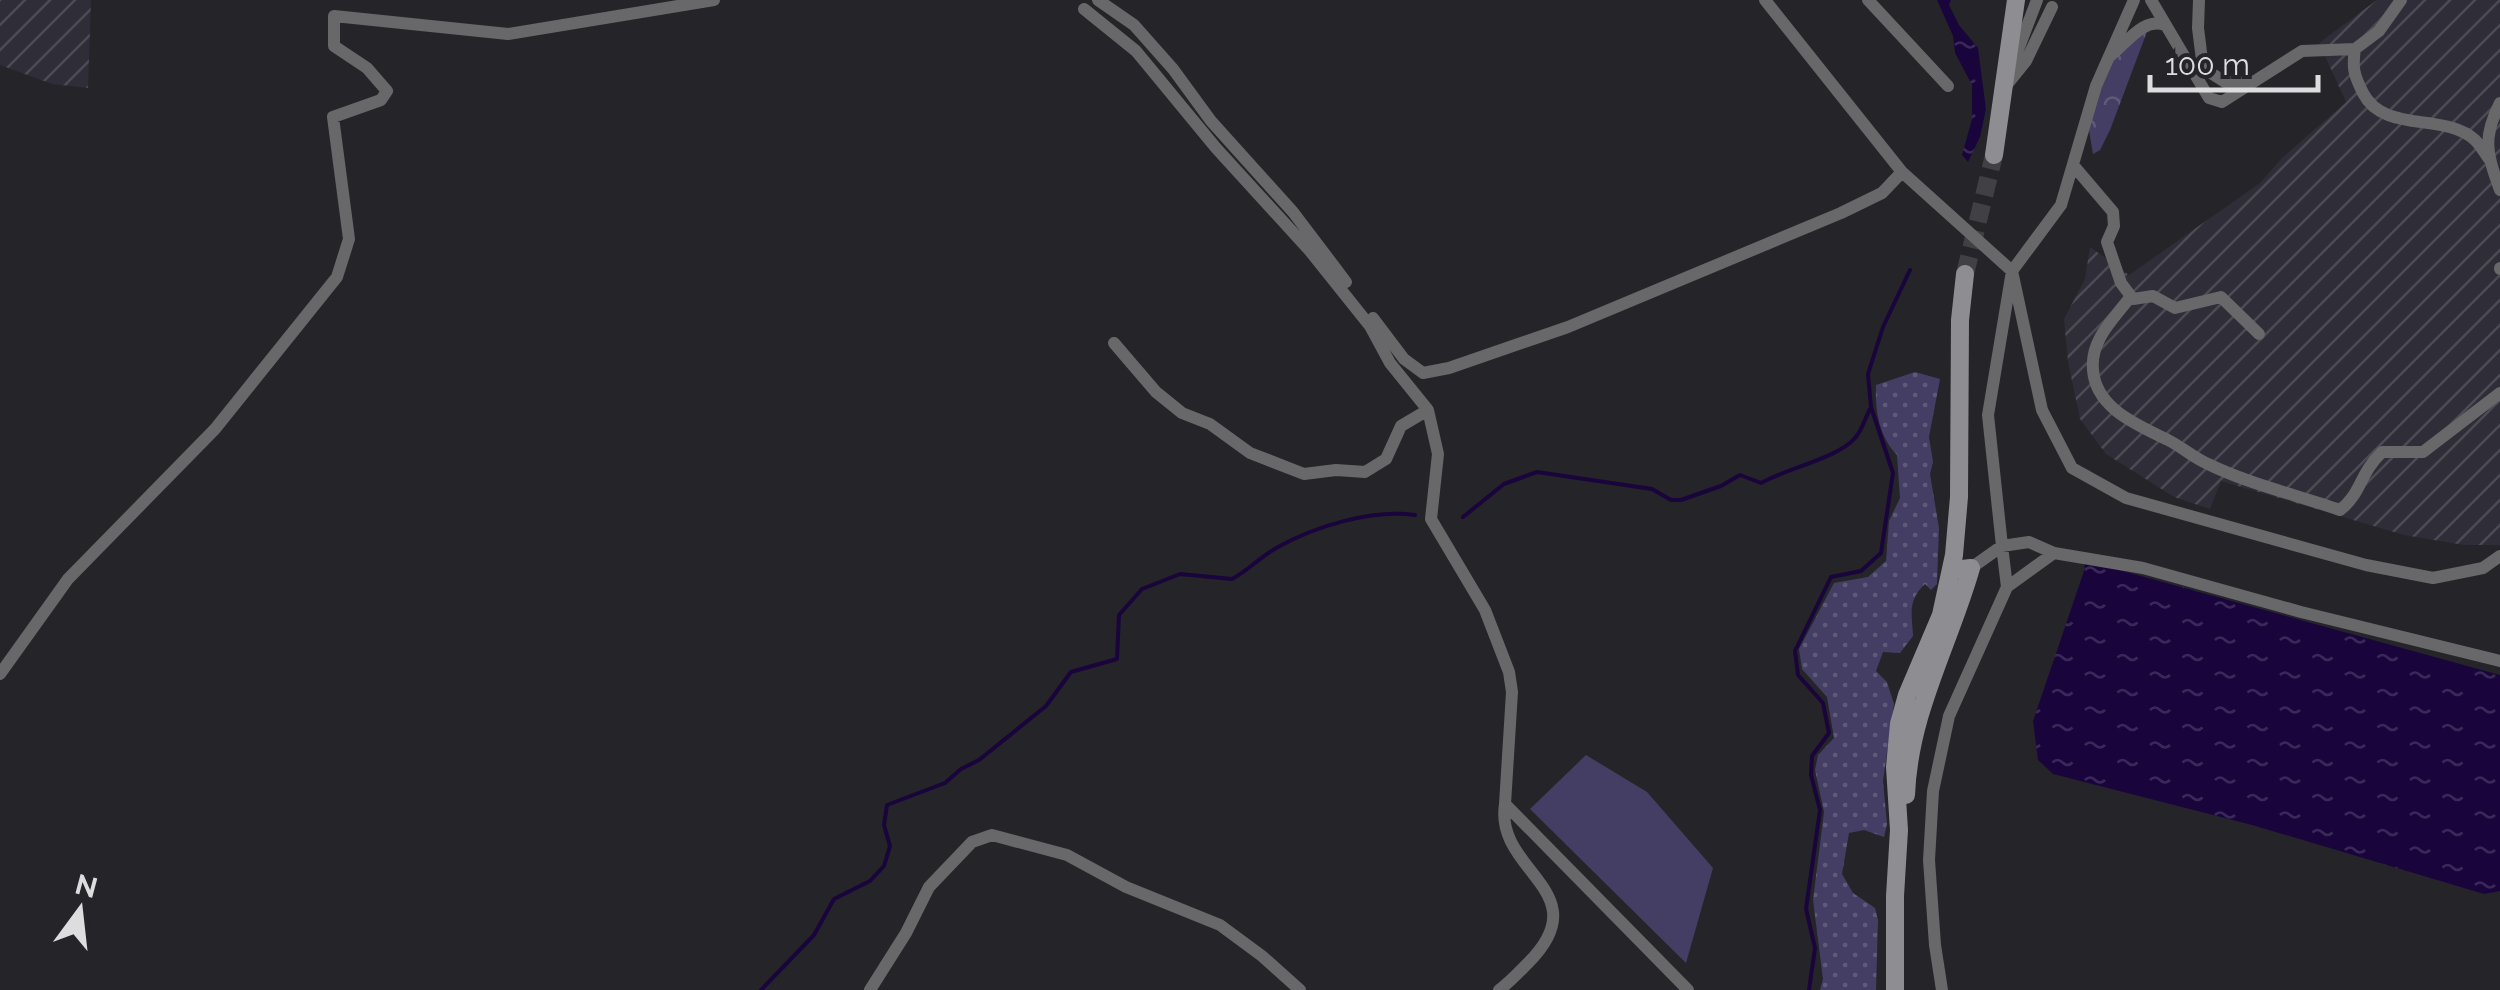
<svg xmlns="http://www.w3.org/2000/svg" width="2500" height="990" font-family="Raleway,sans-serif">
<defs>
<pattern id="industrial-furrows" width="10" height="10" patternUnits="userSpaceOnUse" patternTransform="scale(2.5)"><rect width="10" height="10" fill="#2e2d38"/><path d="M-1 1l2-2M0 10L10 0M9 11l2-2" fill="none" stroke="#4c4b54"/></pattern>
<pattern id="grass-dots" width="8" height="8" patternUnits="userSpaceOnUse" patternTransform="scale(2.5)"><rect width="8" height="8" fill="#453e64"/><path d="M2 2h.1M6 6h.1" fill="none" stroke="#5f597a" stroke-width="1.8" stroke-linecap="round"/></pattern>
<pattern id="forest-crowns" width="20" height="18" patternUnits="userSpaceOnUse" patternTransform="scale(2.5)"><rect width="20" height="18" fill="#453e64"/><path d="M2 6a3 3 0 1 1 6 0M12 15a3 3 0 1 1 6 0" fill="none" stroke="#5f597a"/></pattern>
<pattern id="water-ripples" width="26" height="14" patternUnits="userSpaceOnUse" patternTransform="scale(2.5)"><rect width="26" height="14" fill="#19053c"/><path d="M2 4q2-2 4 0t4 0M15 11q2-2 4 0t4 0" fill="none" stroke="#3a2958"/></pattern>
</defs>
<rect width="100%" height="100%" fill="#252429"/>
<path fill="url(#industrial-furrows)" d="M 0,0 L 91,0 L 88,88 L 52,84 L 0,65 Z
M 2377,0 L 2500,0 L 2500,545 L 2464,545 L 2404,535 L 2221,481 L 2210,509 L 2174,497 L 2106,454 L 2080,419 L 2068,362 L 2064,319 L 2085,279 L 2090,247 L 2129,275 L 2260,183 L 2282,158 L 2346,102 L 2319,43 Z"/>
<path fill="url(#grass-dots)" d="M 1915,372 L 1940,379 L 1929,437 L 1933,462 L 1930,474 L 1939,528 L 1937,584 L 1931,590 L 1925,584 C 1907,601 1912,614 1913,636 L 1900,653 L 1883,652 L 1876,671 L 1887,682 L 1894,704 L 1883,781 L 1887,824 L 1884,837 L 1864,830 L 1849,833 L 1842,874 L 1853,893 L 1875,908 L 1878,920 L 1876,990 L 1820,990 L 1823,979 L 1813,900 L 1824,812 L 1815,770 L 1818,755 L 1834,738 L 1827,697 L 1802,669 L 1799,649 L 1834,583 L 1868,577 L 1886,561 L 1889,521 L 1900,498 L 1897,455 C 1879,436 1875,411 1876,385 Z"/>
<path fill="url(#forest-crowns)" d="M 2148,29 L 2110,130 L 2100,150 L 2093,154 L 2089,130 L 2090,116 L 2110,62 Z"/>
<path fill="#453e64" d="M 1586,755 L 1647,792 L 1713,868 L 1686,963 L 1530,809 Z"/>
<path fill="url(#water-ripples)" d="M 1937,0 L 1951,0 L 1949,5 L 1959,25 L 1978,48 L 1986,109 L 1980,137 L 1968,162 L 1962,155 L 1972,119 L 1972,85 L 1955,53 L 1953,36 Z
M 2083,560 L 2500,675 L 2500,891 L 2484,894 L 2252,825 L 2053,774 L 2038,760 L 2033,721 L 2085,568 Z"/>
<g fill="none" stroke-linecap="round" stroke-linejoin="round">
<path stroke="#19053c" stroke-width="4" d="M 1463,517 L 1504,484 L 1537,472 L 1652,489 L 1671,500 L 1681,500 L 1721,486 L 1740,475 L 1761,483 C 1785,469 1838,458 1855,438 C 1862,431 1865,418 1870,409
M 761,990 L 814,935 L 834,899 L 870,881 L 884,866 L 890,846 L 884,825 L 887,805 L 945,783 L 961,769 L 979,760 L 1046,706 L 1071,672 L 1117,659 L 1119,615 L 1142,589 L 1180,574 L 1232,579 C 1249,570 1261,556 1278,547 C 1316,526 1372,509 1415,515
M 1809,990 L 1815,948 L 1806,909 L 1820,810 L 1811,775 L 1812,756 L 1829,733 L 1823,703 L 1798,675 L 1795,651 L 1831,577 L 1861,571 L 1881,553 L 1893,473 L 1871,407 L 1868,374 L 1883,327 L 1910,270"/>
<path stroke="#414044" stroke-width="18" stroke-dasharray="18 9" stroke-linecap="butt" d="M 1965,274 L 1994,155"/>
<path stroke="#68676a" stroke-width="12" d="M 1098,0 L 1134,25 L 1173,69 L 1211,121 L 1293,212 L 1346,282
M 1765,0 L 1902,172 L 2012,271 L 2042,410 L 2072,468 L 2126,498 L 2366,565 L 2433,578 L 2483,568 L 2500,556
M 1868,0 L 1948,86
M 2151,0 L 2209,98 L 2222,102 L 2302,51 L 2355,49 L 2379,31 L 2401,0
M 2199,0 L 2198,28 L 2203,68 L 2225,82 L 2249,83
M 1084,9 L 1136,51 L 1216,148 L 1310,251 L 1370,326 L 1390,363 L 1428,410 L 1438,454 L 1431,519 L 1485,610 L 1509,672 L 1512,692 L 1505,804 L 1688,990
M 2355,49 C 2352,68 2354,75 2363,93 C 2384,134 2445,112 2475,140 C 2480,145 2485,153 2489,159
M 2110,56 C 2127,43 2143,17 2165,25
M 2013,63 L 2037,0
M 2005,87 L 2026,61 L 2052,7
M 2500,103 C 2482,138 2487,154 2500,190
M 2073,165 L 2113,212 L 2114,226 L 2107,242 L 2121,283 L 2133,299 L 2153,296 L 2175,308 L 2221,297 L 2259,334
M 2500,268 L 2500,269
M 2131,296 C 2115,318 2090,339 2093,370 C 2096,409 2138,425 2168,440 C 2182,447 2194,458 2208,464 C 2249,484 2297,495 2340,510 C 2362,493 2359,474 2382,452 L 2423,452 L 2500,393
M 1373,318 L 1404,359 L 1423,373 L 1449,368 L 1568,327 L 1841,213 L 1882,193 L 1902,172
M 1114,343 L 1156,392 L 1182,413 L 1210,424 L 1250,453 L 1304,474 L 1336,470 L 1365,472 L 1386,459 L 1401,426 L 1428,410
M 1971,568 L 2002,546 L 1988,415 L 2012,271 L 2061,205 L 2096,86 L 2134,0
M 2007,587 L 2002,546 L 2029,542 L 2054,553 L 2143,568 L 2301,612 L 2500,661
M 0,674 L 68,579 L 215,429 L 337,277 L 349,239 L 333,117 L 381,100 L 387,91 L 367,68 L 334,46 L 334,16 L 508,34 L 714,0
M 870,990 L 906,933 L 929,887 L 972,842 L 992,835 L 1067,855 L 1126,887 L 1220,925 L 1262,956 L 1300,990
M 1499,990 C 1510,982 1519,972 1528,963 C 1600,891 1494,872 1505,804
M 1942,990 L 1935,945 L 1929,860 L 1933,791 L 1949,716 L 2007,587 L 2054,553"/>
<path stroke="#8e8d92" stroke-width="18" d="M 1994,155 L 2016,0
M 1906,795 C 1909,713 1949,645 1971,568 L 1952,570
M 1895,990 L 1895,896 L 1899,830 L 1895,767 L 1899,724 L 1907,695 L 1941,615 L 1954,555 L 1959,497 L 1960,320 L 1965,274"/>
</g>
<g transform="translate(80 910) rotate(15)" stroke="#252429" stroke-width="8" paint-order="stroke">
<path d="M0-8L18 38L0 25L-18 38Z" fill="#dddde0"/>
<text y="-15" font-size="28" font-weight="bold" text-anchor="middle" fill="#dddde0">N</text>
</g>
<path d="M2150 75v15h168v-15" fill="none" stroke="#dddde0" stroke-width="5"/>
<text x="2165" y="75" font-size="30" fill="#dddde0" stroke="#252429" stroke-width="8" paint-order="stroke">100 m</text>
</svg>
